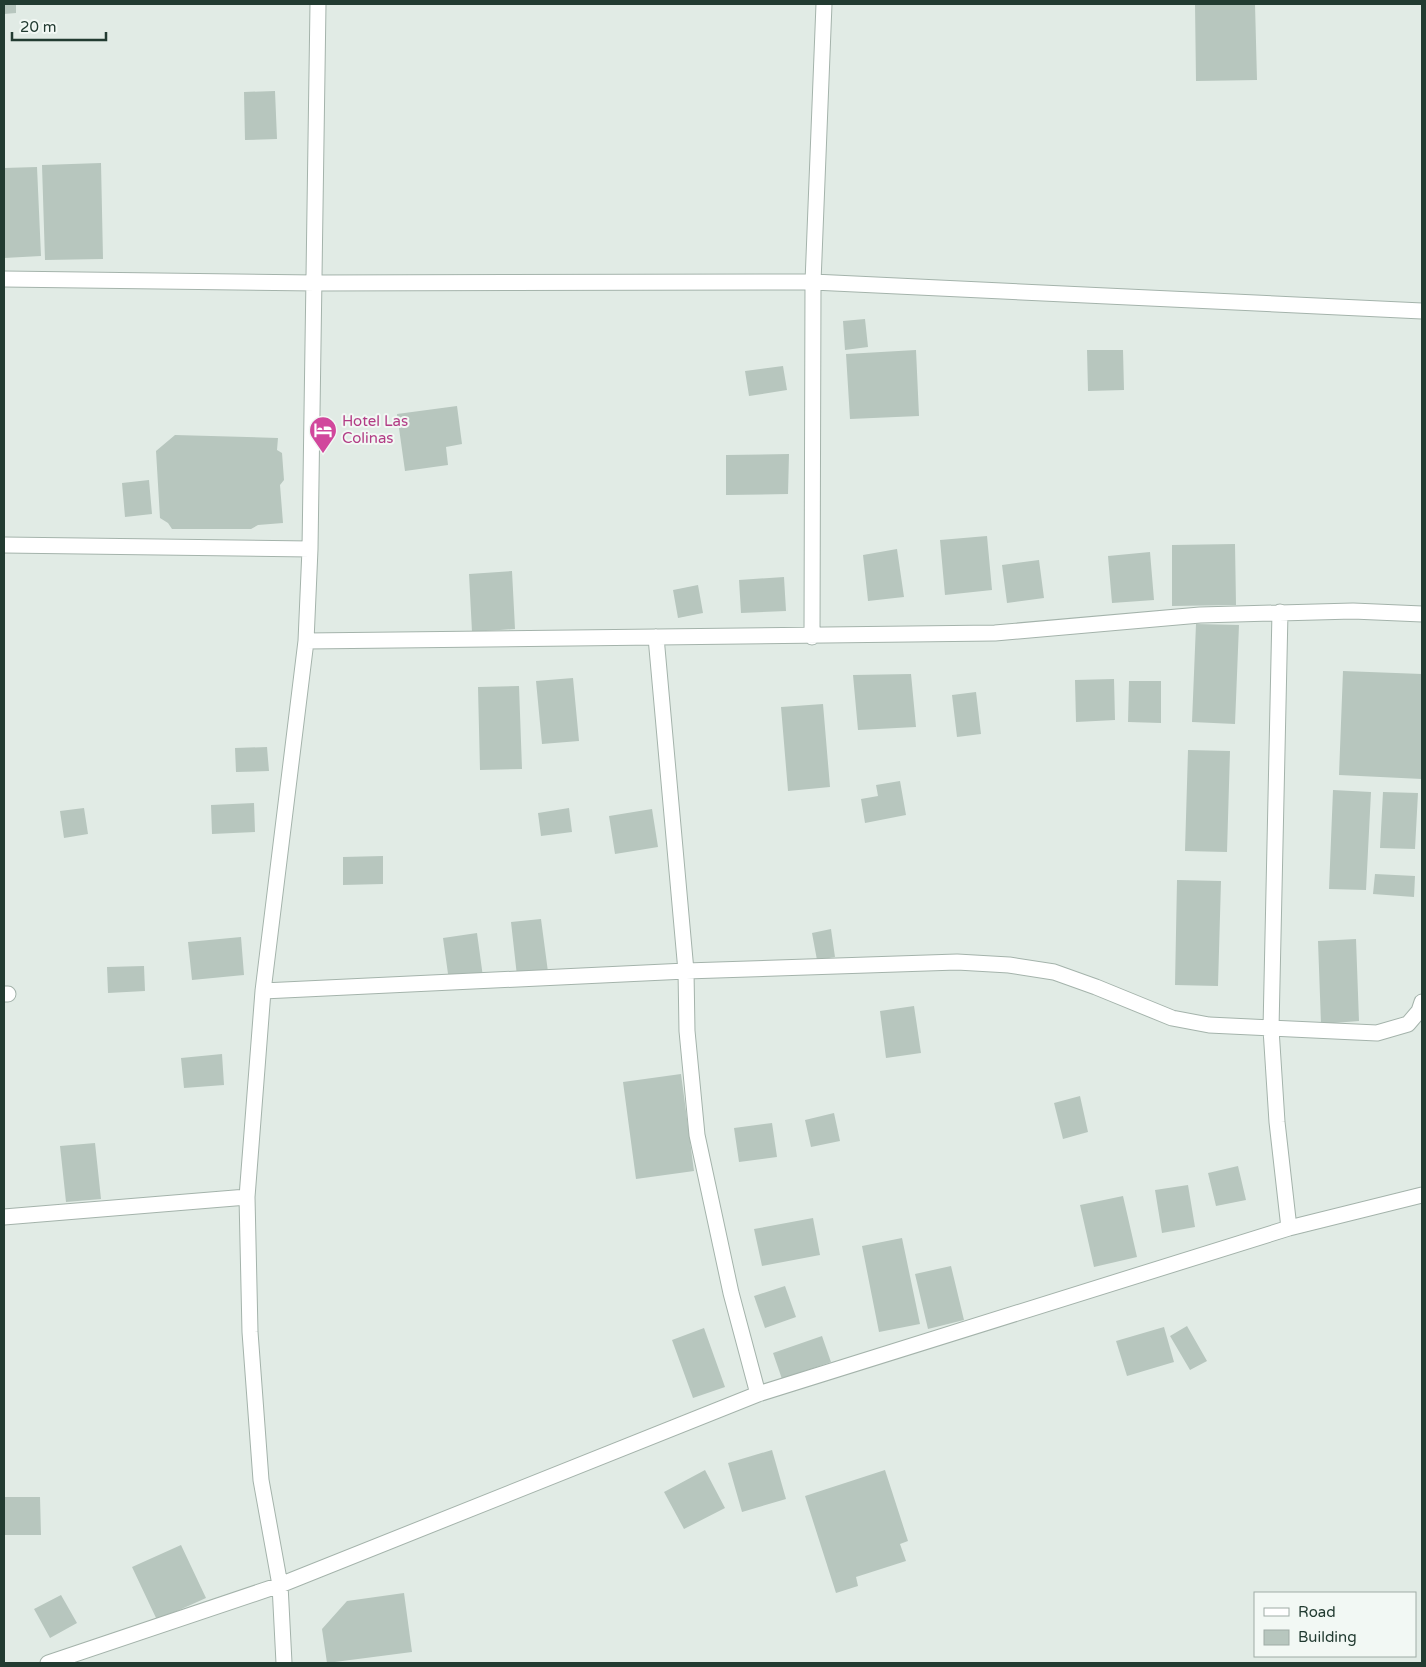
<svg xmlns="http://www.w3.org/2000/svg" width="1426" height="1667" font-family="'Varela Round',sans-serif">
<rect width="100%" height="100%" fill="#e1ebe5"/>
<path fill="#b7c6be" d="M 4,4 L 16,4 L 16,13 L 4,14 Z
M 1195,4 L 1255,4 L 1257,80 L 1196,81 Z
M 275,91 L 277,139 L 245,140 L 244,92 Z
M 101,163 L 103,259 L 45,260 L 42,165 Z
M 37,167 L 41,256 L 4,258 L 4,168 Z
M 865,319 L 868,347 L 845,350 L 843,321 Z
M 916,350 L 919,416 L 850,419 L 846,354 Z
M 1087,350 L 1123,350 L 1124,390 L 1088,391 Z
M 783,366 L 787,390 L 749,396 L 745,371 Z
M 457,406 L 462,444 L 446,447 L 448,465 L 405,471 L 397,414 Z
M 175,435 L 278,438 L 277,450 L 282,453 L 284,480 L 280,485 L 283,523 L 258,525 L 251,529 L 172,529 L 168,523 L 160,518 L 156,451 Z
M 789,454 L 788,494 L 726,495 L 726,455 Z
M 149,480 L 152,514 L 125,517 L 122,483 Z
M 987,536 L 992,590 L 945,595 L 940,540 Z
M 1235,544 L 1236,605 L 1172,606 L 1172,545 Z
M 897,549 L 904,597 L 868,601 L 863,555 Z
M 1150,552 L 1154,600 L 1112,603 L 1108,556 Z
M 1039,560 L 1044,598 L 1007,603 L 1002,565 Z
M 512,571 L 515,629 L 472,632 L 469,574 Z
M 784,577 L 786,611 L 741,613 L 739,580 Z
M 698,585 L 703,613 L 678,618 L 673,590 Z
M 1196,624 L 1239,625 L 1235,724 L 1192,722 Z
M 1343,671 L 1422,674 L 1422,779 L 1339,775 Z
M 911,674 L 916,727 L 858,730 L 853,675 Z
M 573,678 L 579,741 L 542,744 L 536,681 Z
M 1114,679 L 1115,720 L 1076,722 L 1075,680 Z
M 1129,681 L 1161,681 L 1161,723 L 1128,722 Z
M 519,686 L 522,769 L 480,770 L 478,687 Z
M 976,692 L 981,734 L 957,737 L 952,695 Z
M 823,704 L 830,787 L 788,791 L 781,707 Z
M 267,747 L 269,771 L 236,772 L 235,748 Z
M 1188,750 L 1230,751 L 1227,852 L 1185,851 Z
M 900,781 L 906,815 L 865,823 L 861,799 L 878,796 L 876,785 Z
M 1333,790 L 1371,792 L 1366,890 L 1329,889 Z
M 1383,792 L 1418,793 L 1415,849 L 1380,848 Z
M 254,803 L 255,832 L 212,834 L 211,805 Z
M 84,808 L 88,834 L 64,838 L 60,811 Z
M 569,808 L 572,832 L 541,836 L 538,813 Z
M 652,809 L 658,847 L 615,854 L 609,816 Z
M 383,856 L 383,884 L 343,885 L 343,857 Z
M 1375,874 L 1415,876 L 1414,897 L 1373,894 Z
M 1177,880 L 1221,881 L 1218,986 L 1175,985 Z
M 541,919 L 548,972 L 517,976 L 511,922 Z
M 831,929 L 835,957 L 817,960 L 812,933 Z
M 477,933 L 483,977 L 449,981 L 443,938 Z
M 241,937 L 244,975 L 192,980 L 188,942 Z
M 1356,939 L 1359,1021 L 1321,1024 L 1318,941 Z
M 144,966 L 145,991 L 108,993 L 107,967 Z
M 914,1006 L 921,1053 L 886,1058 L 880,1011 Z
M 222,1054 L 224,1085 L 184,1088 L 181,1058 Z
M 681,1074 L 694,1171 L 636,1179 L 623,1082 Z
M 1080,1096 L 1088,1132 L 1063,1139 L 1054,1103 Z
M 834,1113 L 840,1141 L 811,1147 L 805,1120 Z
M 772,1123 L 777,1157 L 739,1162 L 734,1128 Z
M 95,1143 L 101,1199 L 66,1202 L 60,1146 Z
M 1238,1166 L 1246,1200 L 1216,1206 L 1208,1173 Z
M 1188,1185 L 1195,1227 L 1162,1233 L 1155,1190 Z
M 1123,1196 L 1137,1257 L 1094,1267 L 1080,1205 Z
M 813,1218 L 820,1255 L 762,1266 L 754,1229 Z
M 902,1238 L 920,1324 L 879,1332 L 862,1246 Z
M 951,1266 L 964,1320 L 928,1329 L 915,1274 Z
M 785,1286 L 796,1317 L 765,1328 L 754,1296 Z
M 1187,1326 L 1207,1361 L 1190,1370 L 1170,1336 Z
M 1164,1327 L 1174,1362 L 1127,1376 L 1116,1341 Z
M 704,1328 L 725,1387 L 693,1398 L 672,1340 Z
M 822,1336 L 831,1362 L 782,1379 L 773,1353 Z
M 772,1450 L 786,1499 L 742,1512 L 728,1463 Z
M 705,1470 L 725,1508 L 684,1529 L 664,1492 Z
M 885,1470 L 908,1541 L 900,1544 L 906,1561 L 856,1577 L 858,1586 L 836,1593 L 805,1496 Z
M 4,1497 L 40,1497 L 41,1535 L 4,1535 Z
M 181,1545 L 206,1598 L 157,1620 L 132,1567 Z
M 404,1593 L 412,1652 L 327,1663 L 322,1629 L 347,1601 Z
M 61,1595 L 77,1623 L 50,1638 L 34,1609 Z"/>
<g fill="none" stroke-linecap="round" stroke-linejoin="round">
<g stroke="#a4b3ab" stroke-width="17">
<path id="street" d="M 4,279 L 315,283 L 813,282 L 1422,311
M 4,545 L 310,549
M 1280,612 L 1271,1029 L 1277,1122 L 1289,1228
M 656,637 L 686,971 L 687,1031 L 697,1135 L 731,1293 L 758,1394
M 812,637 L 813,282 L 824,4
M 306,641 L 995,633 L 1200,615 L 1353,611 L 1422,614
M 263,991 L 686,971 L 957,962 L 1009,965 L 1054,972 L 1096,987 L 1172,1018 L 1209,1025 L 1377,1033 L 1408,1024 L 1419,1011 L 1422,1002
M 4,994 L 8,994
M 4,1217 L 247,1197
M 48,1663 L 280,1585 L 758,1394 L 1289,1228 L 1422,1195
M 284,1663 L 280,1585 L 261,1480 L 250,1332 L 247,1197 L 263,991 L 306,641 L 310,549 L 318,4"/>
</g>
<use href="#street" stroke="#fff" stroke-width="15"/>
</g>
<defs>
<g id="hotel-pin" transform="scale(1.4375)"><path d="M0 17L-7.5 6A9.5 9.5 0 1 1 7.5 6Z" fill="#d1479c" stroke="#f2f8f4"/><path d="M-6-4.5h1.5V1H6V5H4.5V3h-9V5H-6ZM-4 0a1.8 1.8 0 1 1 3.6 0ZM.5 0V-2.5h3Q6-2.5 6 0Z" fill="#fff"/></g>
</defs>
<g fill-rule="evenodd">
<use href="#hotel-pin" x="323" y="430"/>
</g>
<g text-anchor="middle" stroke-width="4" stroke-linejoin="round" paint-order="stroke">
<g font-size="15" fill="#b23c85" stroke="#f2f8f4" text-anchor="start">
<text x="342" y="426">Hotel Las<tspan x="342" dy="17">Colinas</tspan></text>
</g>
</g>
<rect width="1426" height="1667" fill="none" stroke="#223b31" stroke-width="10"/>
<rect x="1254" y="1592" width="162" height="65" fill="#f2f8f4" stroke="#9faca6"/>
<rect x="1264" y="1608" width="25" height="8" fill="#ffffff" stroke="#9faca6"/>
<text x="1298" y="1617" font-size="15" fill="#223b31">Road</text>
<rect x="1264" y="1630" width="25" height="15" fill="#b7c6be" stroke="#9faca6"/>
<text x="1298" y="1642" font-size="15" fill="#223b31">Building</text>
<path d="M12 32v8h94v-8" fill="none" stroke="#223b31" stroke-width="2.5"/>
<text x="20" y="32" font-size="15" fill="#223b31" stroke="#f2f8f4" stroke-width="4" paint-order="stroke">20 m</text>
</svg>
